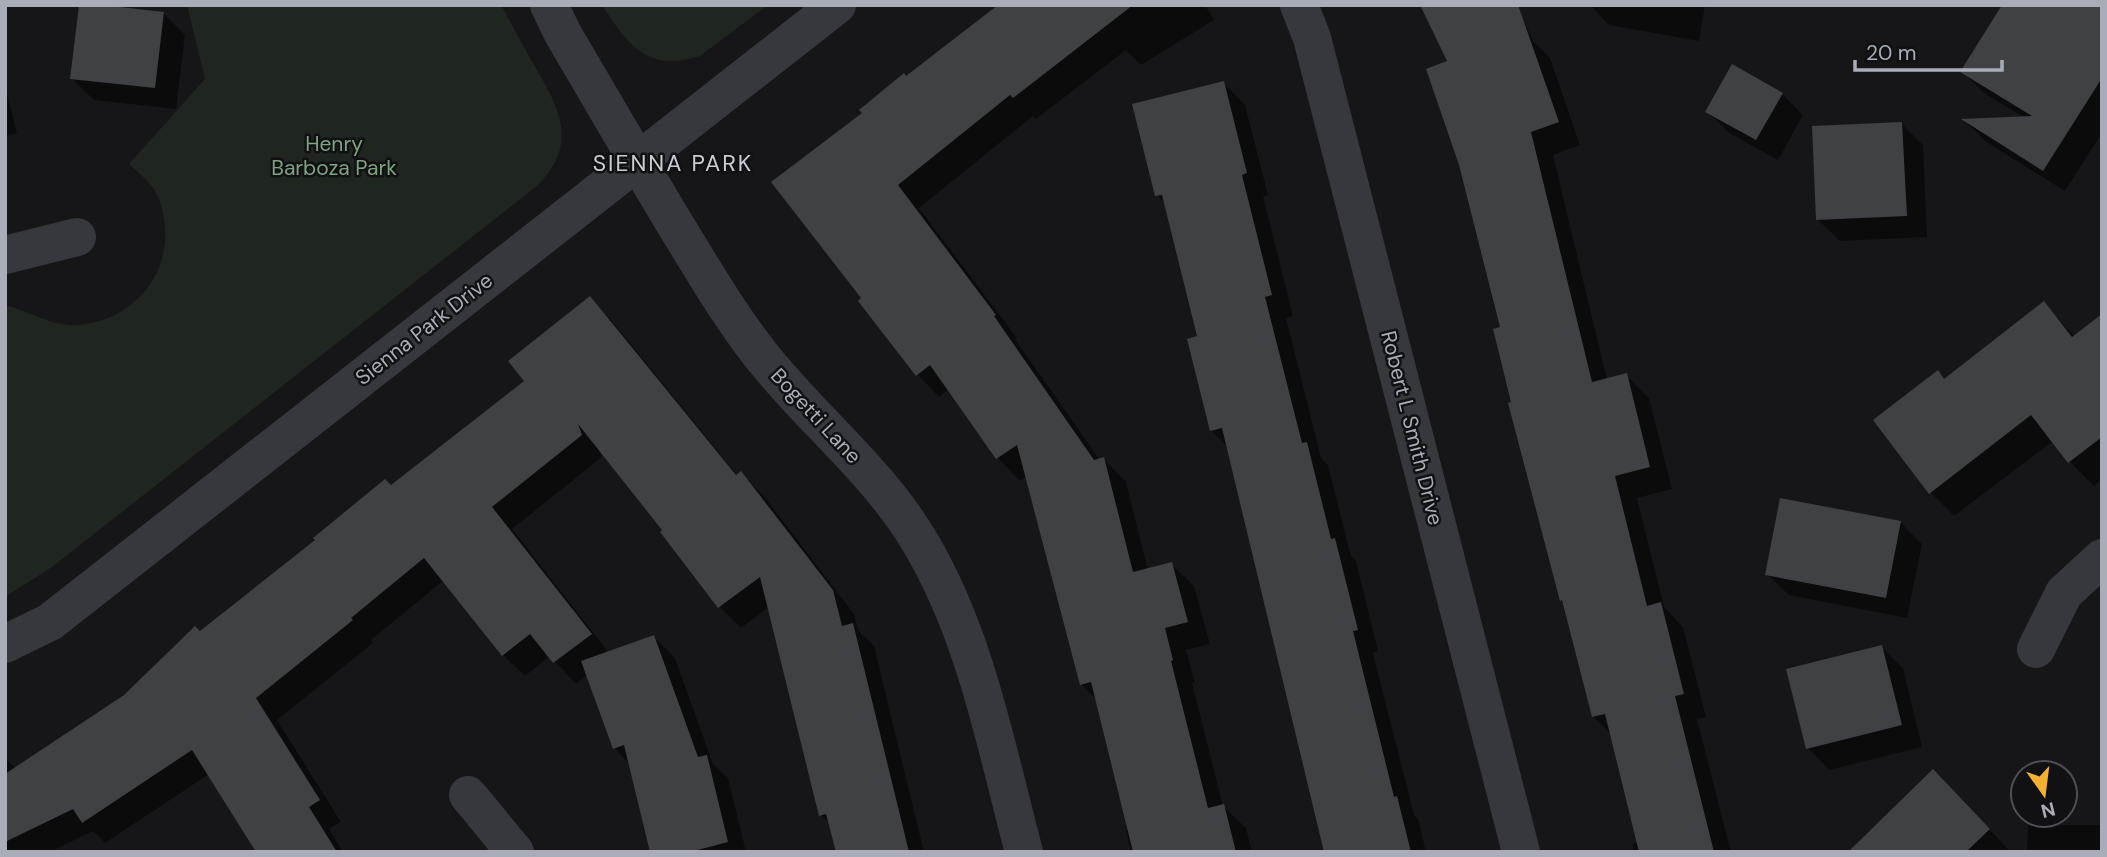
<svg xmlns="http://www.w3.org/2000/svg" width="2107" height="857" font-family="'DM Sans',sans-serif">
<rect width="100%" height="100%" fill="#161618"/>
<path fill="#1e261f" d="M 187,5 L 501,5 C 512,25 522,44 533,63 C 559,108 580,143 537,186 L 52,567 L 5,597 L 5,305 C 29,311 53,327 78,325 C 130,321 169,279 165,227 C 164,215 161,201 155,191 C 148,180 138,172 129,164 L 205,79 Z
M 602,5 L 768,5 L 700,56 C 647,73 628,45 602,5 Z"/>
<path fill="#0007" d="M 1001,5 L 1205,5 L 1214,20 L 1141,65 L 1126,50 L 1036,119 L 1033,116 L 919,208 L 1017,338 L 1015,339 L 1100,460 L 1104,459 L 1126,482 L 1148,570 L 1171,564 L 1194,586 L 1210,644 L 1186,650 L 1195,683 L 1192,683 L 1223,806 L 1246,828 L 1252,852 L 1131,852 L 1126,830 L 1130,829 L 1097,700 L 1081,684 L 1027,476 L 1020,481 L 998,458 L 949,389 L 939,397 L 917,374 L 864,298 L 864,113 Z
M 1516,5 L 1534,42 L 1550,58 L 1580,145 L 1553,155 L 1607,380 L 1626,375 L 1649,398 L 1672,489 L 1637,498 L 1664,607 L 1683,627 L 1706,717 L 1697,719 L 1731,852 L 1634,852 L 1632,844 L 1638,842 L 1612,735 L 1593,716 L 1565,603 L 1561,600 L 1513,403 L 1502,328 L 1450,62 Z
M 1590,5 L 1705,5 L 1699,41 L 1609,25 Z
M 2102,5 L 2102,133 L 2065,191 L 1985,141 L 1965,121 L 2025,118 L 1984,93 L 1962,71 Z
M 163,13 L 185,35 L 176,109 L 94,100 L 72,79 Z
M 1224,83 L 1245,105 L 1268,195 L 1263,196 L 1293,316 L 1286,318 L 1321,458 L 1328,465 L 1351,556 L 1356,561 L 1378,651 L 1373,653 L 1414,815 L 1418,819 L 1426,852 L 1326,852 L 1228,447 L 1211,430 L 1199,338 L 1166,204 L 1157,195 Z
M 5,85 L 17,133 L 5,136 Z
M 1782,94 L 1803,115 L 1778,160 L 1729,133 L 1707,111 Z
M 1902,124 L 1923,145 L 1927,237 L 1840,241 L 1818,220 Z
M 589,299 L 611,320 L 738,476 L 741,473 L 763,495 L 854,614 L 858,630 L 874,646 L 924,852 L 837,852 L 831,825 L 821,815 L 769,607 L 741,628 L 720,607 L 663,532 L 665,531 L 599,450 L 602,457 L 512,529 L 609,653 L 654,637 L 675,658 L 713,764 L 728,778 L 746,852 L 652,852 L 630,764 L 614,748 L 588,674 L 576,684 L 550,656 L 525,676 L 503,655 L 444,580 L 371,640 L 373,643 L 277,720 L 341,822 L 329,829 L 343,852 L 258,852 L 209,774 L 105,843 L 93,831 L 50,852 L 5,852 L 5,758 L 16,769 L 125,697 L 200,633 L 526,381 Z
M 2044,303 L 2075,337 L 2102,316 L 2102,479 L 2094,486 L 2070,462 L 2053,441 L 1954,516 L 1930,492 L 1945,380 Z
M 1901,523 L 1922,544 L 1907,618 L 1789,595 L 1767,574 Z
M 1881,647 L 1903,668 L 1922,747 L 1829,770 L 1808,748 Z
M 1962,801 L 2011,852 L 1850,852 Z
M 2028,825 L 2102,825 L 2102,852 L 2027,852 Z"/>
<path fill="#404145" d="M 79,5 L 102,5 L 164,12 L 155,88 L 70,79 Z
M 998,5 L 1133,5 L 1013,98 L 1010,95 L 898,185 L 996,315 L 994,316 L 1094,460 L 1104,457 L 1133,572 L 1172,562 L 1188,622 L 1165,628 L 1173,660 L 1171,661 L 1208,808 L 1224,804 L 1236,852 L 1133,852 L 1091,682 L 1080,685 L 1017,445 L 996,459 L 930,365 L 916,376 L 858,301 L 861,298 L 771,182 L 862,113 L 859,110 L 904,73 L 906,76 Z
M 1420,5 L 1518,5 L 1559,122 L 1531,132 L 1592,382 L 1627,373 L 1650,467 L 1615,476 L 1647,606 L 1661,602 L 1684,694 L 1675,696 L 1714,852 L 1639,852 L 1605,714 L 1592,717 L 1562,600 L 1560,601 L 1508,403 L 1511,402 L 1493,329 L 1500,327 L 1459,165 L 1426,69 L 1447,61 Z
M 2002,5 L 2102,5 L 2102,78 L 2043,171 L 1961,119 L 2032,116 L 1960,72 Z
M 1732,64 L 1783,93 L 1756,140 L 1705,112 Z
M 1224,81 L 1247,173 L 1242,175 L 1272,295 L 1265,297 L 1302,443 L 1307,442 L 1331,539 L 1335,538 L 1358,630 L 1353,631 L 1394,797 L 1397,796 L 1411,852 L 1324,852 L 1222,428 L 1210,431 L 1187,339 L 1197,336 L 1162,195 L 1155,196 L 1132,104 Z
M 1902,122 L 1907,216 L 1816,220 L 1812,126 Z
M 590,296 L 736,475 L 741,471 L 833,590 L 842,626 L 853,623 L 909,852 L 836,852 L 826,814 L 819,816 L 760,577 L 718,608 L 660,532 L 662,530 L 578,424 L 582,435 L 492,507 L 592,634 L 553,663 L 530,634 L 502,656 L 424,558 L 351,618 L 353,620 L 256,698 L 320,800 L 309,807 L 337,852 L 256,852 L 192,750 L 82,823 L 73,809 L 5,842 L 5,774 L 124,695 L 195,626 L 200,631 L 315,540 L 313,538 L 385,479 L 391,485 L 524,381 L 508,361 Z
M 2044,301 L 2072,337 L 2102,314 L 2102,437 L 2068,463 L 2031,415 L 1929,494 L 1873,420 L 1938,370 L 1944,379 Z
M 1780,498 L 1901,521 L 1886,598 L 1765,575 Z
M 654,635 L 698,757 L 707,755 L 728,842 L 690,852 L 650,852 L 624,745 L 613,749 L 581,661 Z
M 1882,645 L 1902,725 L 1806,749 L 1786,669 Z
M 1933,769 L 1990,829 L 1966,852 L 1848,852 Z"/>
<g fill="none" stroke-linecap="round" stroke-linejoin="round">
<path stroke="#37383d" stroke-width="38" d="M 549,5 L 563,34 C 600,97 636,159 673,221 C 701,266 727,312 760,354 C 810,418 878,471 920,542 C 976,636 996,747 1024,852
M 1299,5 L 1312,38 L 1521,852
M 5,255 L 77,237
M 5,644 L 50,622 L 837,5
M 2036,649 L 2064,593 L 2102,558
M 468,795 L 515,852"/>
</g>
<g text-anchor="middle" stroke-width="5" stroke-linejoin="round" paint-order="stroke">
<g font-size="21" fill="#7fa381" stroke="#111113">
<text x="334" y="151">Henry<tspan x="334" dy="24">Barboza Park</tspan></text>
</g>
<g font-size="21" fill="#a8adb8" stroke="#111113">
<text transform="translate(424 329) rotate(-38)" y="7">Sienna Park Drive</text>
<text transform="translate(816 416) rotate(47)" y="7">Bogetti Lane</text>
<text transform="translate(1412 428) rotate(76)" y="7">Robert L Smith Drive</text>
</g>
<g font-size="23" letter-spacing="2" fill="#c9ccd4" stroke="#111113">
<text x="673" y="171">SIENNA PARK</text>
</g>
</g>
<rect width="2107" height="857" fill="none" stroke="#a8adb8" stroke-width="14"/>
<g transform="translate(2044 794) rotate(166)"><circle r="33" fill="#111113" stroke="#4d4f55" stroke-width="2"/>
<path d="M0-5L12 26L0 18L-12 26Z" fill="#f2b134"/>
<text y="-10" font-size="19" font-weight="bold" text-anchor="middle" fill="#a8adb8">N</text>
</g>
<path d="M1855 60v10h147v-10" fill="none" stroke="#a8adb8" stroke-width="3.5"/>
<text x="1866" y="60" font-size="21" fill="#a8adb8" stroke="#111113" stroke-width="5" paint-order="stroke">20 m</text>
</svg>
